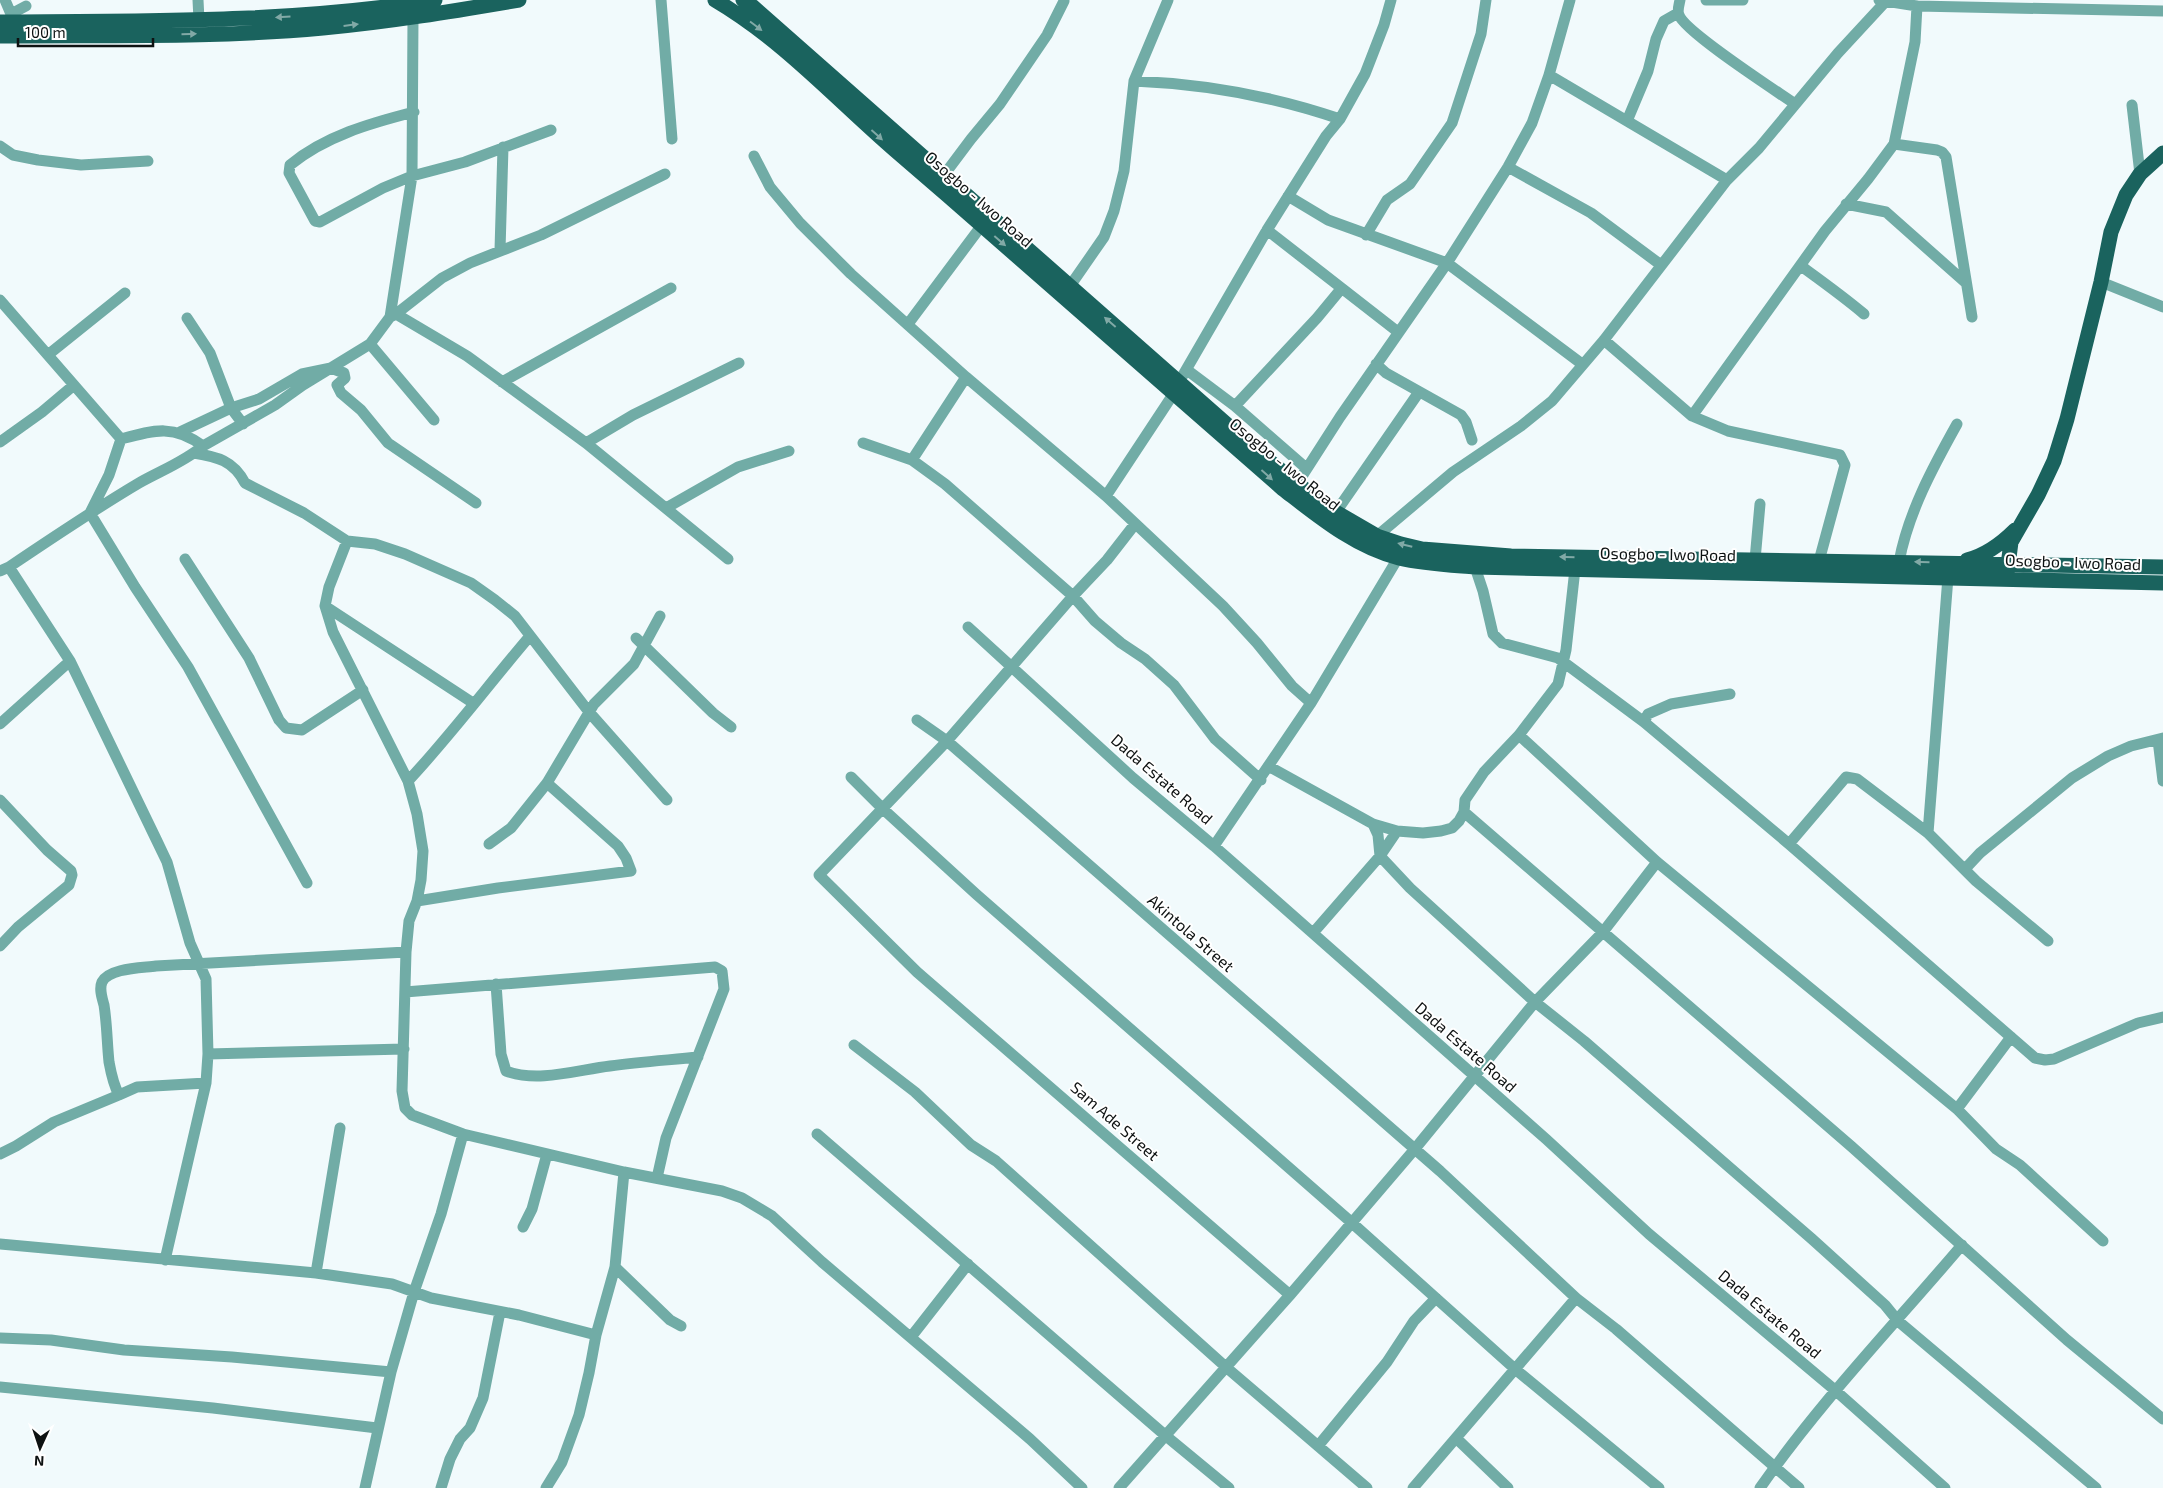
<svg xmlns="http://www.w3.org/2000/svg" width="2163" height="1488" font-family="'Exo 2',sans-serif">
<rect width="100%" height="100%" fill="#f1fafc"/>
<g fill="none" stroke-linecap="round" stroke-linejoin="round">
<path stroke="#71aca6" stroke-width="11" d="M 5,0 L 11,14 L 26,6
M 198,0 L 199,20
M 661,0 L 672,139
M 1680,0 C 1679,5 1677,11 1679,15 C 1685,32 1775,90 1795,104
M 1706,0 L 1743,0
M 1917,6 L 2163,11
M 1549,75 L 1727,180
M 1134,81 C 1204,84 1273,96 1340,119
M 2132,105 L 2140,174
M 414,112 C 371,123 325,136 290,165 L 289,173 L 315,221 L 320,222 L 383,188 L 412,176 L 465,162 L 551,130
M 1627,121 L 1648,71 L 1656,39 L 1664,21 L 1678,13
M 1894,144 L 1937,150 L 1942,152 L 1946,157 L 1972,317
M 0,146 L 13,155 L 38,160 L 81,165 L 148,161
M 754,156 L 770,187 L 800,223 L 851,274 L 966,377 L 1106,496 L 1223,606 L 1257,643 L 1292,686 L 1311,703
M 1508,167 L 1591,213 L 1661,265
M 944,175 L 971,139 L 1000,104 L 1047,35 L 1064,1
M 1288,196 L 1328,220 L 1447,263 L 1582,364
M 1846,204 L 1886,212 L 1966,283
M 1267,230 L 1398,332
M 1366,235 L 1387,200 L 1410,184 L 1452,123 L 1481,34 L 1486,0
M 500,250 L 503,147
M 1801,266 C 1823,282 1844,297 1864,314
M 2101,282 L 2163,307
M 1070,286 L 1104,237 L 1114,211 L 1124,171 L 1134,81 L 1168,0
M 0,300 L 121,439
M 396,314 L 442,278 L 470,263 L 541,235 L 665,174
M 390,317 L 396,314 L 467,356 L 586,443 L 728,559
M 187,318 L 210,353 L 231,408 L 243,424
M 908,324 L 982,225
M 1604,340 L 1692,416 L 1728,431 L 1840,455 L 1845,465 L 1819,561
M 370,344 L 434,420
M 49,354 L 125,293
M 1376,364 L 1386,373 L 1461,415 L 1466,422 L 1472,440
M 1187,370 L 1235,406 L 1306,468
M 502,382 L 671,288
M 1179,382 L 1267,230 L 1326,136 L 1340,119 L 1365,74 L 1384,25 L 1391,0
M 1235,406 L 1317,318 L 1341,289
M 1692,416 L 1825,231 L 1868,179 L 1894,144 L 1915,42 L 1917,6 L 1879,0
M 180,432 L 231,408 L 259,399 L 302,374 L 331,368 L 344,373 L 345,378 L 337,385 L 341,393 L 361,410 L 388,443 L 476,503
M 121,439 L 109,475 L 90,513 L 135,587 L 188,667 L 307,883
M 121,439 C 154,430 174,424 203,446
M 0,442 L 42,412 L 74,385
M 586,443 L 633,415 L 739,363
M 863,443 L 912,460 L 945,484 L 1073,596 L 1095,621 L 1121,643 L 1145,659 L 1174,685 L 1215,739 L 1261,780
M 194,453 C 217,457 233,460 245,483 L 304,513 L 347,541 L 375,544 L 405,554 L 471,583 L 495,600 L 515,616 L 589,712 L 667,800
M 912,460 L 966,377
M 1297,484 L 1340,417 L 1447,263 L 1508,167 L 1532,123 L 1549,75 L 1570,0
M 1106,496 L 1174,393
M 666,508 L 738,467 L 789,451
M 1336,512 L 1419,392
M 1135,524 L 1107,560 L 1073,596 L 947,741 L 819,875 L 917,972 L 1290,1295
M 1377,536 L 1453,472 L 1521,426 L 1552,401 L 1604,340 L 1727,180 L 1759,148 L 1838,53 L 1887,0
M 347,541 L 329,587 L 325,606 L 333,632 L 408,781 L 417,814 L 423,851 L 421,880 L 417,901 L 409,921 L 406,952 L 402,1091 L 405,1108 L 412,1115 L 463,1134 L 624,1172 L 722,1191 L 742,1198 L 772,1216 L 822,1262 L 1030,1439 L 1082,1488
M 185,559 L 249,658 L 279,720 L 286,728 L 302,730 L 363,690
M 1755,560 L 1760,504
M 1899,562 C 1908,513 1933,467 1957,424
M 9,567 L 70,661 L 156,839 L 167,862 L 190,943 L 206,979 L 208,1054 L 206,1083 L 165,1260
M 1475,567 L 1483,591 L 1493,634 L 1502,643 L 1558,658 L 1644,722 L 1789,844 L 2035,1058 L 2045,1060 L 2054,1059 L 2138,1023 L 2163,1017
M 0,571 L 9,567 C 52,538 95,509 139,483 C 160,471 184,462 203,446 L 275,405 L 303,385 L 370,344 L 390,317 L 412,176 L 413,17
M 325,606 L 473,703
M 968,627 L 1133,778 L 1214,846 L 1546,1139 L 1649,1234 L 1836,1391 L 1945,1488
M 636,638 L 713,713 L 731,727
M 917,720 L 947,741 L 1440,1171 L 1576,1298 L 1616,1329 L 1799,1488
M 1644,722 L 1648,714 L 1671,704 L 1730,694
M 0,724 L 70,661
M 1519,735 L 1657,862 L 1957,1109 L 1996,1149 L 2020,1165 L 2103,1241
M 2158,740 L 2163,781
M 1270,767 L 1373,824 L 1397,831 L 1423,833 L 1441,831 L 1452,828 L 1459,821 L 1464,812 L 1465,800 L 1484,772 L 1519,735 L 1558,684 L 1566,650 L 1575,569
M 851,777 L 883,809 L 976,894 L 1351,1222 L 1515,1369 L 1659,1488
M 408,781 C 451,735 489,684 530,636
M 0,800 L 47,850 L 71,871 L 72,875 L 69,885 L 18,927 L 0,946
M 1464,812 L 1852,1147 L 2067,1340 L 2163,1419
M 1373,824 L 1378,835 L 1380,856 L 1410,888 L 1535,1002 L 1584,1041 L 1812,1239 L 1885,1305 L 1898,1321 L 2096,1488
M 1928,833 L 1948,577
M 489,844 L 511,828 L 547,783 L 594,704 L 634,664 L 660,616
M 1789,844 L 1846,777 L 1857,779 L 1928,833 L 1976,881 L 2048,941
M 1214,846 L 1311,703 L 1398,558
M 1965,869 L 1980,853 L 2072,778 L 2108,756 L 2131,746 L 2163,738
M 417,901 L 498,888 L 631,871 L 626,858 L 618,846 L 547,783
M 1313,933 L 1380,856 L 1397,831
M 496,984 L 501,1054 L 506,1071 C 538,1083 577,1070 610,1066 C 639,1062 669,1060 698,1057
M 405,992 L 715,967 L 722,971 L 724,989 L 666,1138 L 657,1178
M 854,1045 L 915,1092 L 971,1145 L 996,1161 L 1227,1368 L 1367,1488
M 208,1054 L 404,1049
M 206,1083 L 137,1087 L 119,1095 C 114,1086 111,1073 109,1062 C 107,1043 107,1024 104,1005 C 102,998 99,989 102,982 C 109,968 142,968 156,966 L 406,952
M 1957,1109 L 2011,1037
M 817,1134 L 1166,1436 L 1229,1488
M 0,1154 L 16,1146 L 54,1122 L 119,1095
M 523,1227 L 532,1209 L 547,1154
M 0,1244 L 316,1273 L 392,1284 L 431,1298 L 519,1315 L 596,1335
M 615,1267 L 670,1320 L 681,1326
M 316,1273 L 340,1128
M 911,1337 L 968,1264
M 0,1338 L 51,1340 L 124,1350 L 232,1357 L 391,1372
M 0,1387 L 213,1408 L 377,1428
M 1456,1438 L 1508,1488
M 1318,1446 L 1387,1362 L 1414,1321 L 1436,1298
M 365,1488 L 391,1372 L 414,1292 L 441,1214 L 463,1134
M 441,1488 L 450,1459 L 460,1439 L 470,1428 L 483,1398 L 500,1312
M 546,1488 L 562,1462 L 579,1415 L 589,1373 L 596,1335 L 615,1267 L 624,1172
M 1119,1488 L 1290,1295 L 1414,1150 L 1535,1002 L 1603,932 L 1657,862
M 1413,1488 L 1576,1298
M 1760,1488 C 1820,1402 1894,1325 1962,1245"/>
<path stroke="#1a635e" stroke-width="15" d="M 715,0 C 783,40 836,99 895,150 C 1025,262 1154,375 1283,489 C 1318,516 1355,547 1399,558 C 1424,564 1450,565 1475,567 L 2163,583
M 743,0 L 752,6 L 1258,452 L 1327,507 L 1377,536 L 1401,544 L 1422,549 L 1511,556 L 2163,567
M 0,22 C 145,21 291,23 435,0
M 0,36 C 107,35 216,38 323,28 C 389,22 454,11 519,0
M 1967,560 C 1986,555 2002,543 2015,530
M 2007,573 L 2011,542 L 2038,495 L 2054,461 L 2067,419 L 2101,282 L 2111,232 L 2126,195 L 2140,174 L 2163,153"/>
</g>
<defs><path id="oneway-solid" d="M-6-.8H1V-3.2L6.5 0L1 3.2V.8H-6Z" transform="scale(1.25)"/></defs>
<g fill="#81a9a6">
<use href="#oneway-solid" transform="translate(283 17) rotate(177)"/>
<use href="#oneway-solid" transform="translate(351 25) rotate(-7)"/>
<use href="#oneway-solid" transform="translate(756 26) rotate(37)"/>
<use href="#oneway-solid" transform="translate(189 34) rotate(-1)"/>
<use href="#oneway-solid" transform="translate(877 135) rotate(42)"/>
<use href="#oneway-solid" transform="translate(1000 241) rotate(41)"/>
<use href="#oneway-solid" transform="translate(1110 322) rotate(-139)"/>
<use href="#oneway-solid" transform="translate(1267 475) rotate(42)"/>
<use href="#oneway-solid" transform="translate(1405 545) rotate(-166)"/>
<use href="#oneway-solid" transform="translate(1567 557) rotate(-179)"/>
<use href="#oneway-solid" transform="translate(1922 562) rotate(-179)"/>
</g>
<g text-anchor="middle" stroke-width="4" stroke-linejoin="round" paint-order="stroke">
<g font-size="16" fill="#0e1212" stroke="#fff">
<text transform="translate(979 199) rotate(41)" y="6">Osogbo - Iwo Road</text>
<text transform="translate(1285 464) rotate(39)" y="6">Osogbo - Iwo Road</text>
<text transform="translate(1668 554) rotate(1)" y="6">Osogbo - Iwo Road</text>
<text transform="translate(2073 562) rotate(2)" y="6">Osogbo - Iwo Road</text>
<text transform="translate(1162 779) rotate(41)" y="6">Dada Estate Road</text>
<text transform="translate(1191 933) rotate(41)" y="6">Akintola Street</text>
<text transform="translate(1466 1047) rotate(41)" y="6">Dada Estate Road</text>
<text transform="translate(1115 1121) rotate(41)" y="6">Sam Ade Street</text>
<text transform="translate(1770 1314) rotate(40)" y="6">Dada Estate Road</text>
</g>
</g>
<g transform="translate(40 1448) rotate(183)" stroke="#ffffff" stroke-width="4" paint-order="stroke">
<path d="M0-4L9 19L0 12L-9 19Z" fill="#0e1212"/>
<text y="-8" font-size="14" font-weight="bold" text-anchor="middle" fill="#0e1212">N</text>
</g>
<path d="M18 38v8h135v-8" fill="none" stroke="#0e1212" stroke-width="2.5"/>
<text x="25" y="38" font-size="15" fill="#0e1212" stroke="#ffffff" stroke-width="4" paint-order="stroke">100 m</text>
</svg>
